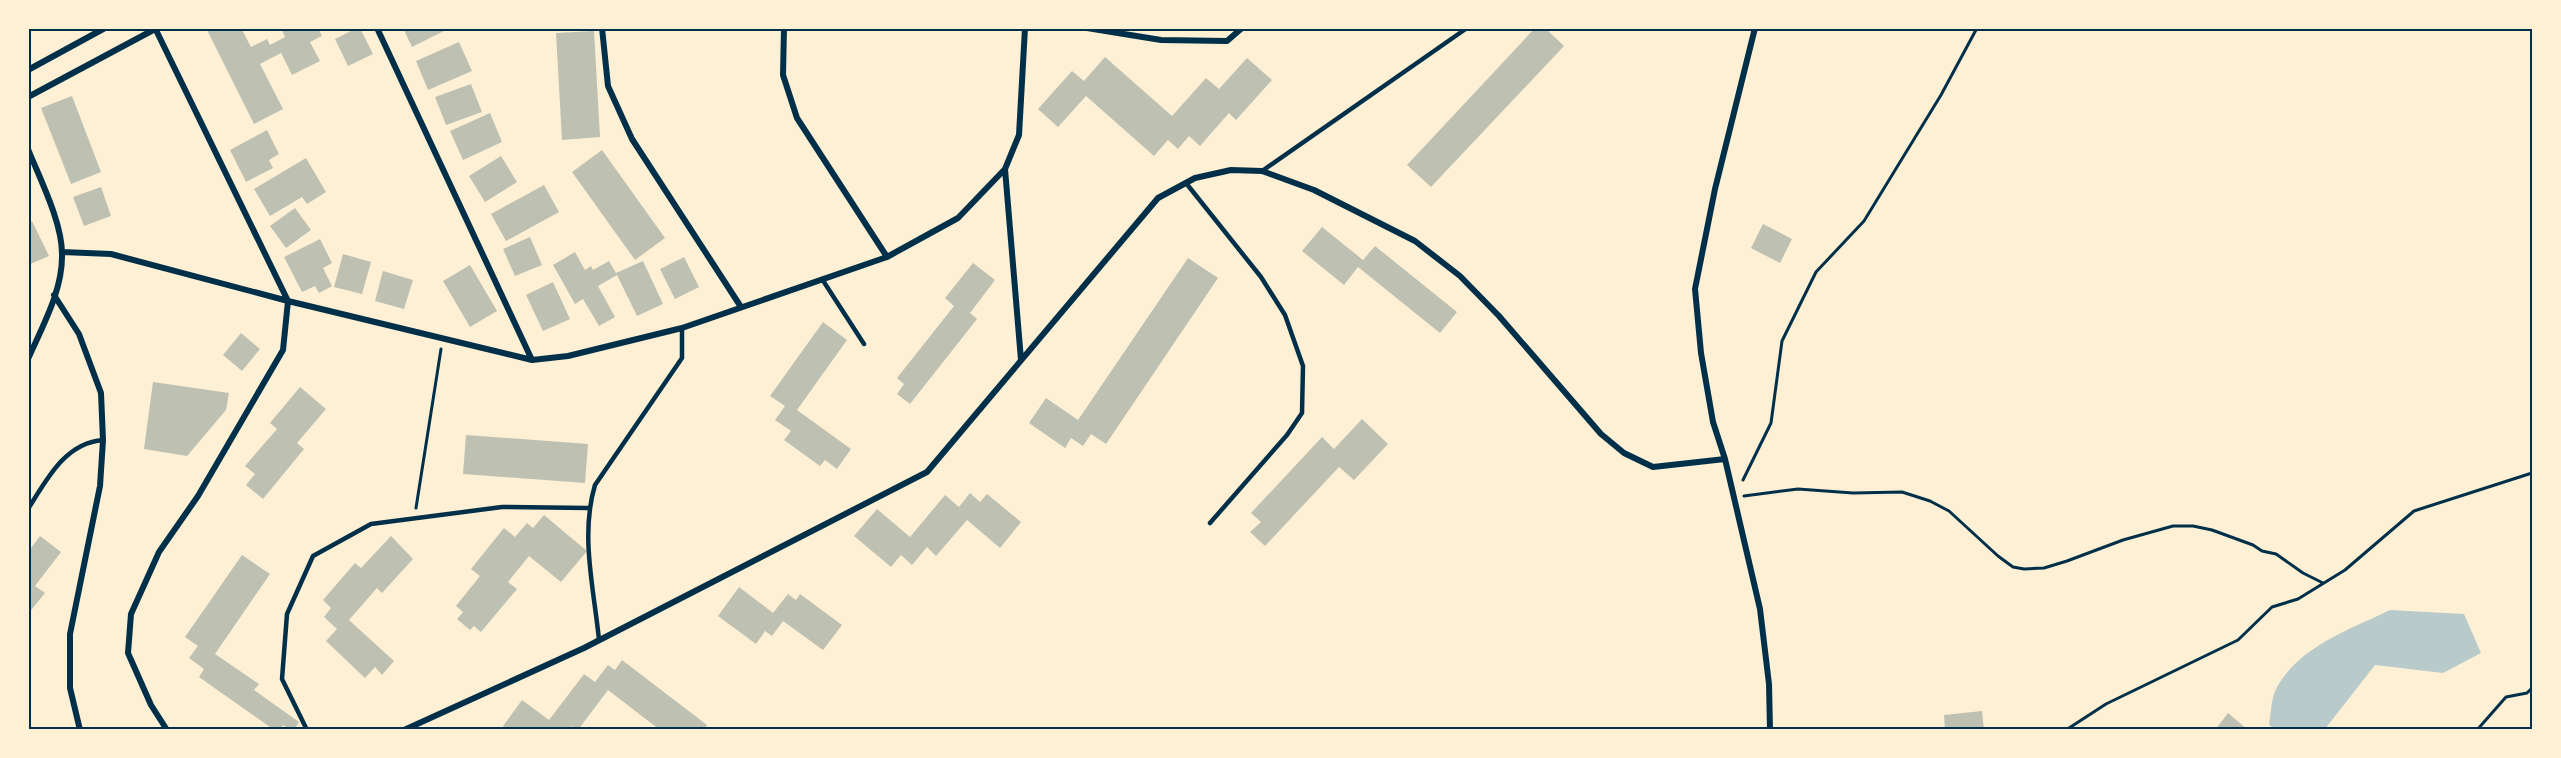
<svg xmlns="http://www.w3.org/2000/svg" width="2561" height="758" font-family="Barlow,sans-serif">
<rect width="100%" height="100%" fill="#fdf0d5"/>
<path fill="#b9caca" d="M 2390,610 L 2464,614 L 2481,653 L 2443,673 L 2375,665 L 2325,729 L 2275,729 L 2269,725 C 2271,714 2271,699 2276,689 C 2299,646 2349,630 2390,610 Z"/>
<path fill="#bec0b2" d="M 206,28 L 241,28 L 251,47 L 267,39 L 270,45 L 285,37 L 281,28 L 318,28 L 322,36 L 310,42 L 320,61 L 292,75 L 281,53 L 260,64 L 283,109 L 254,124 Z
M 357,28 L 360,28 L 373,54 L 348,66 L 335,39 Z
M 403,28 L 445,28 L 446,30 L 412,47 Z
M 1535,28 L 1545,28 L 1564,46 L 1431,187 L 1407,165 Z
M 594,31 L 600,137 L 562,140 L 556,33 Z
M 459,42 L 472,71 L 428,90 L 416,61 Z
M 1105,57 L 1172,116 L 1206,78 L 1219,89 L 1247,58 L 1272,80 L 1236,120 L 1229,113 L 1200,146 L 1189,136 L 1178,149 L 1168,140 L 1154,156 L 1086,96 L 1058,127 L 1038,109 L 1072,71 L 1084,81 Z
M 471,84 L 482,112 L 446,125 L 435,97 Z
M 72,96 L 101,172 L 71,184 L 41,108 Z
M 490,113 L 502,142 L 463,160 L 450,131 Z
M 267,130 L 279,154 L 269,160 L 273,168 L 246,182 L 230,150 Z
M 602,150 L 665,238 L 635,260 L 572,172 Z
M 501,156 L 517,182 L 485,202 L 469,176 Z
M 306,158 L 326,192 L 307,204 L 302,197 L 270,216 L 254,189 Z
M 544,185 L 559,212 L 506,241 L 491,214 Z
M 101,187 L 111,216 L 84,226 L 73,197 Z
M 295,208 L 311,230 L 286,248 L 270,226 Z
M 32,221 L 49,256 L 28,265 L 28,223 Z
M 1763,224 L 1792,239 L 1780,263 L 1751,248 Z
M 1322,227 L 1363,260 L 1375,246 L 1457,312 L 1440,333 L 1358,267 L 1344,285 L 1302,251 Z
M 530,237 L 542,265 L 515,276 L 503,249 Z
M 320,239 L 332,263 L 323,268 L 332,286 L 319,293 L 315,286 L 302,292 L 284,257 Z
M 575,252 L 585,270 L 591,266 L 593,270 L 609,261 L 616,273 L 643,261 L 663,304 L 637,316 L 617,275 L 598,286 L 615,317 L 599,326 L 583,299 L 575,304 L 553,265 Z
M 343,254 L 371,262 L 362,294 L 334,287 Z
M 684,257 L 699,287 L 675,299 L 660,269 Z
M 1188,258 L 1218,278 L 1106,444 L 1091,434 L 1083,446 L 1071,438 L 1065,448 L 1029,423 L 1046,398 L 1078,420 Z
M 973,263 L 995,280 L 970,313 L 977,319 L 910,404 L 897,394 L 904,384 L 897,378 L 954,306 L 945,298 Z
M 470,265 L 497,311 L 470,327 L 443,281 Z
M 383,271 L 413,280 L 404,309 L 375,301 Z
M 553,282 L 570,319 L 543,331 L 526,295 Z
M 823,322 L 847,340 L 797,410 L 851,449 L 837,469 L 825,460 L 820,466 L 784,440 L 791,431 L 775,420 L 785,406 L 770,396 Z
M 241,333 L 260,349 L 242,371 L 223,355 Z
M 153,382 L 229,393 L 226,410 L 187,456 L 144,449 Z
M 300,387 L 326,409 L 297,443 L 304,449 L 263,499 L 246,485 L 255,474 L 245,466 L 277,429 L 270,423 Z
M 1362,419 L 1388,444 L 1354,480 L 1339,467 L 1265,546 L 1250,532 L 1261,522 L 1251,513 L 1322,437 L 1334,449 Z
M 466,435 L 588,444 L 585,483 L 463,474 Z
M 970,493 L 980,502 L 987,494 L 1021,522 L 1000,548 L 967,520 L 936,556 L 927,547 L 912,565 L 901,555 L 891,567 L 854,536 L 877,509 L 910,537 L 945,495 L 959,507 Z
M 544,515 L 587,551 L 561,582 L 529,556 L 508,582 L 517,589 L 481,632 L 474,626 L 470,630 L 457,619 L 463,612 L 456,606 L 480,576 L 471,569 L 504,528 L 515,537 L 527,523 L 533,528 Z
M 40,536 L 61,552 L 35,586 L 45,593 L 28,614 L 28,552 Z
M 391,536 L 413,559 L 382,593 L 377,588 L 349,620 L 394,661 L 382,675 L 375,667 L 365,678 L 326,641 L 337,629 L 324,617 L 331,608 L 323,600 L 355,563 L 361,568 Z
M 242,555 L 270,574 L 215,654 L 259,684 L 254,690 L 299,722 L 294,730 L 289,730 L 283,725 L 280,730 L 274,730 L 199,677 L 204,669 L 189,658 L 198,646 L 185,637 Z
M 739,587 L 773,613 L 788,594 L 796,600 L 800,594 L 842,625 L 823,650 L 783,621 L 772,636 L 765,631 L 756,644 L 718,616 Z
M 622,660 L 707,725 L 704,730 L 660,730 L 608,690 L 578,730 L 572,726 L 569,730 L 507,730 L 503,726 L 522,700 L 549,720 L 584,674 L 595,682 L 608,665 L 615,670 Z
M 1982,711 L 1984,730 L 1945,730 L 1944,715 Z
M 2228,713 L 2248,730 L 2215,730 Z"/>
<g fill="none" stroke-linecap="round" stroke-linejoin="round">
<path stroke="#003049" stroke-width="3" d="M 1743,480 L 1771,423 L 1782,341 L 1816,272 L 1864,221 L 1941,95 L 1977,28
M 1744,496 L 1798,489 L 1853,493 L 1902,492 L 1930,501 L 1949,511 L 1998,556 L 2013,567 L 2024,569 L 2044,568 L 2067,561 L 2123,540 L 2173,526 L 2193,526 L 2212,530 L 2253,545 L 2262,551 L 2276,554 L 2303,573 L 2323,583
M 416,508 L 441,349
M 2066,730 L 2106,704 L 2238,640 L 2272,607 L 2298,599 L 2345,570 L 2414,511 L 2532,473
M 2477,730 L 2506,697 L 2527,693 L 2532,688"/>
<path stroke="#003049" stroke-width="4.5" d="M 1262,171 L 1467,28
M 1186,183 L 1261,277 L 1285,315 L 1303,366 L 1302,413 L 1287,435 L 1210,523
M 822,279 L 864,344
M 28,509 C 47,479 65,443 103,440
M 599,640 C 594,589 580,535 595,485 L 682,358 L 682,328
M 307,730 L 282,679 L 287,614 L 313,556 L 371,524 L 502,507 L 588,508"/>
<path stroke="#003049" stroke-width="6" d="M 155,28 L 288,301 L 283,350 L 198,496 L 159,552 L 131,614 L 128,653 L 151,705 L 167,730
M 377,28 L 532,360
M 602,28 L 608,86 L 632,139 L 741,307
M 784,28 L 783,75 L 797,118 L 887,257
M 1087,28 L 1161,40 L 1227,41 L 1242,28
M 1755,28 L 1715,189 L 1695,289 L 1701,353 L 1713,422 L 1725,459 L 1760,609 L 1769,684 L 1770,730
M 28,70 L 105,28
M 28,97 L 157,28
M 28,149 C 40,179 62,222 62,254 C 63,290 42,327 28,359
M 1005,169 L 1021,360
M 62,252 L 111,254 L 288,301 L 532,360 L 568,356 L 682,328 L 887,257 L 958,218 L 1005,169 L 1019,135 L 1025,28
M 54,295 L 79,334 L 101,393 L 103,440 L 100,486 L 70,634 L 70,688 L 80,730
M 404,730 L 584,648 L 927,472 L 1158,198 L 1195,178 L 1231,170 L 1262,171 L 1314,190 L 1415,241 L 1460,276 L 1499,316 L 1601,434 L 1624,453 L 1653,467 L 1725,459"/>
</g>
<rect width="2561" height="758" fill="none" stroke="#fdf0d5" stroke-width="60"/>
<rect x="30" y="30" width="2501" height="698" fill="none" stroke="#003049" stroke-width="2"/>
</svg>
